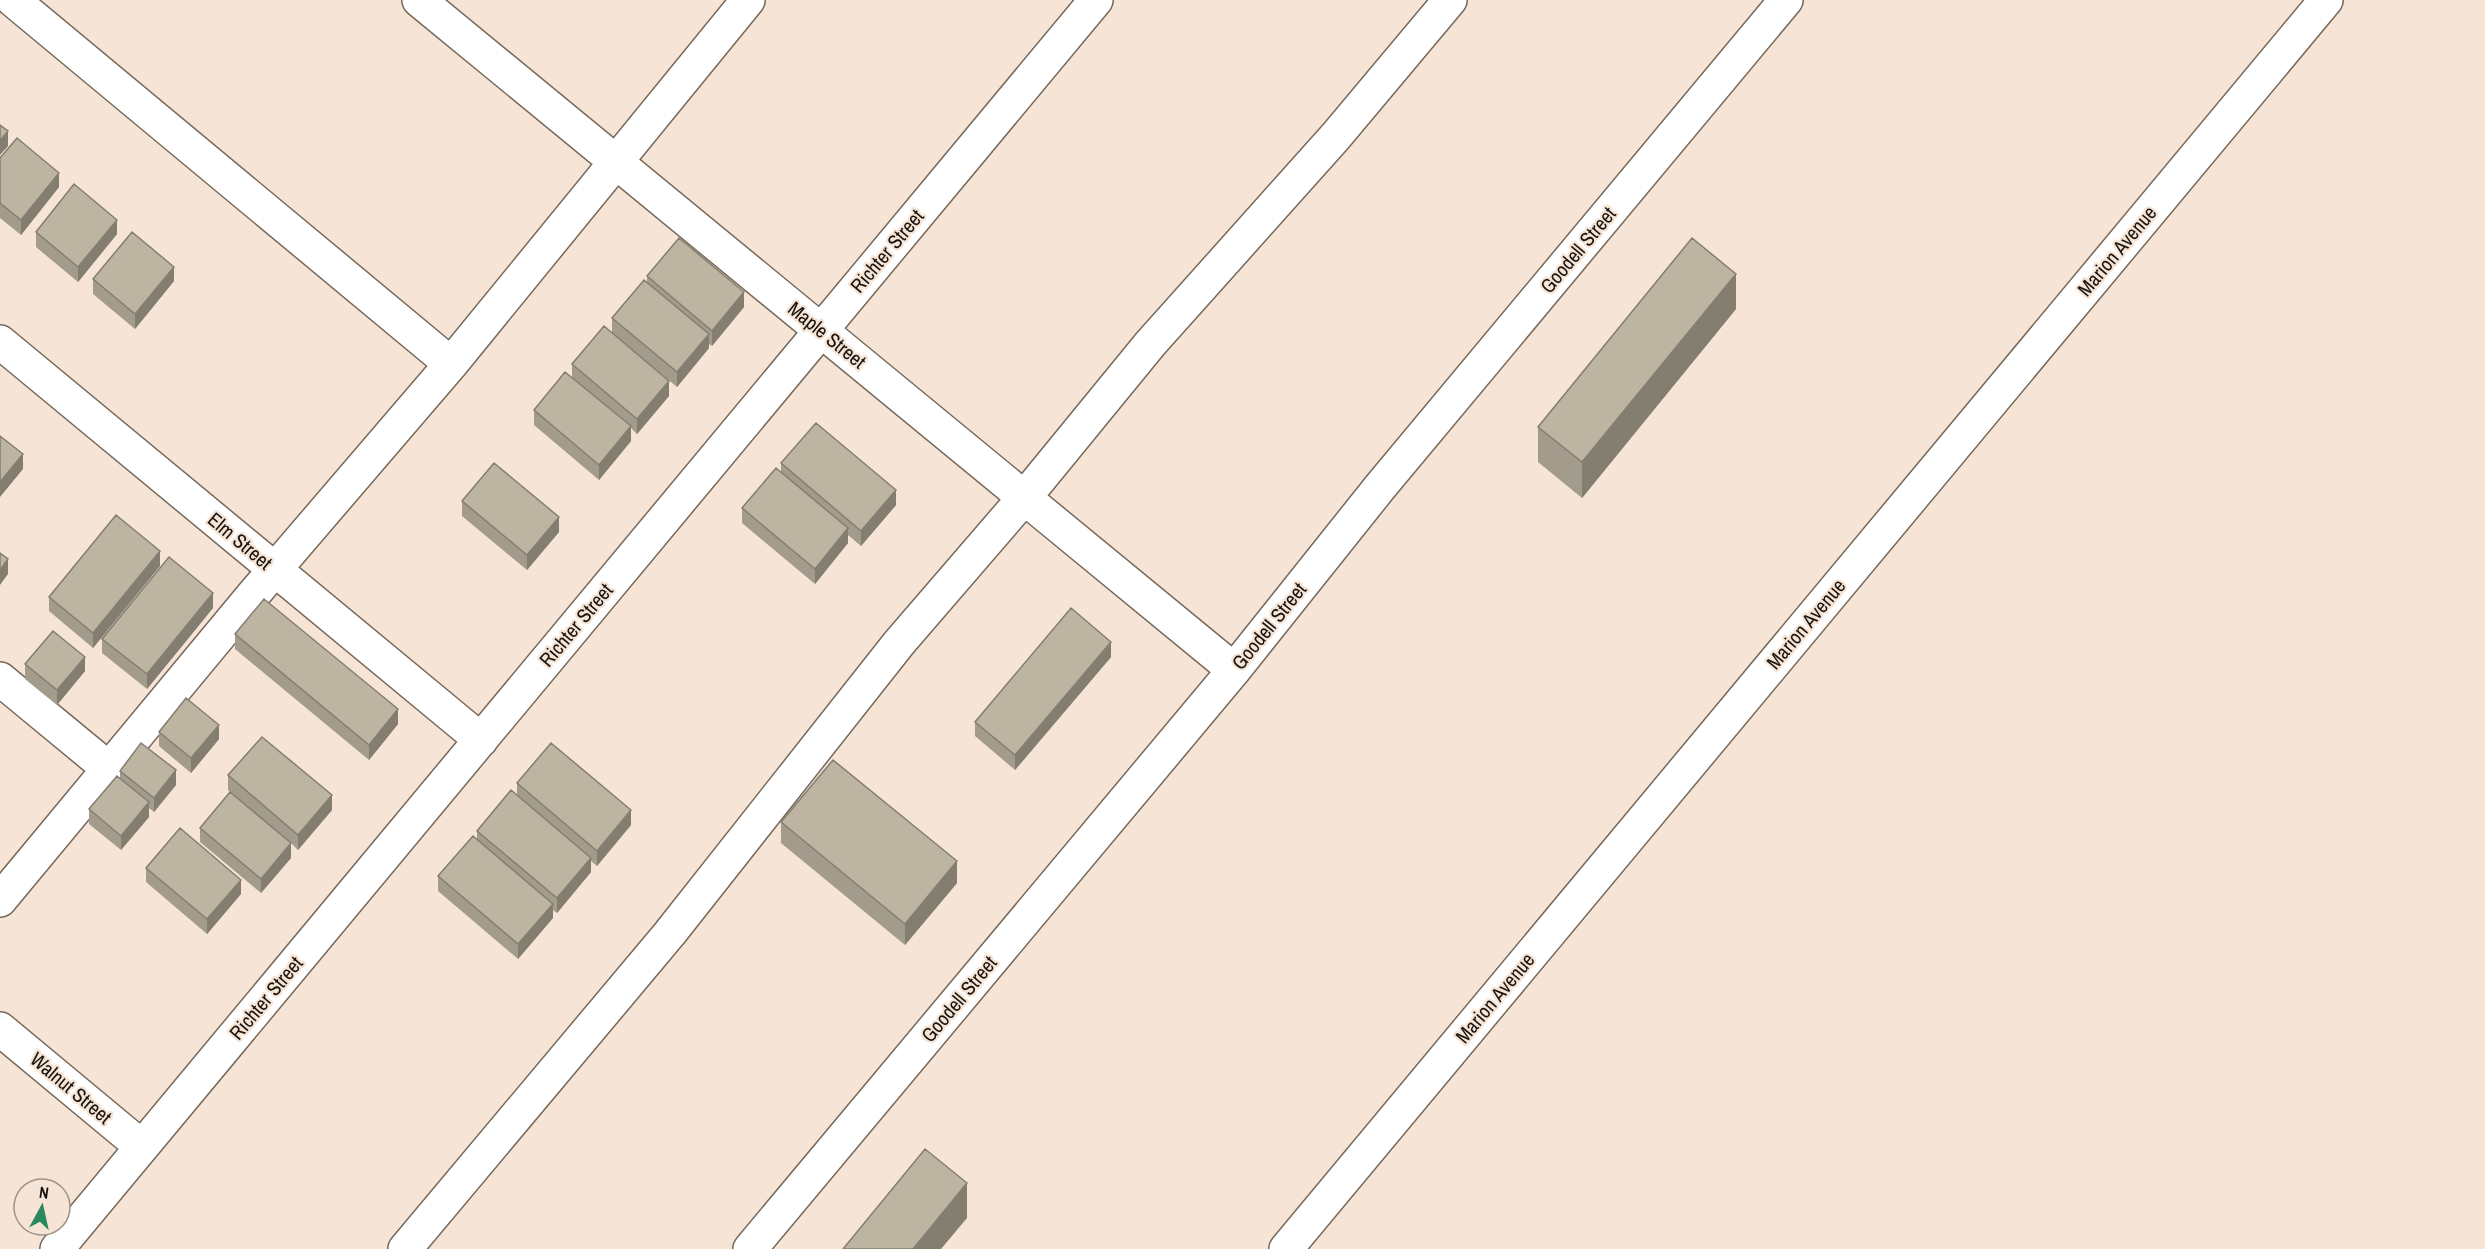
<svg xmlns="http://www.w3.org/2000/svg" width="2485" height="1249" font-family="'Archivo Narrow',sans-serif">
<rect width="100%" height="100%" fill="#f6e5d6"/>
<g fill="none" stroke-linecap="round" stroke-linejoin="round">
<g stroke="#76685a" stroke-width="36">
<path id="minor" d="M 13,0 L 451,364 L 748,0
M 419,0 L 1234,670
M 0,342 L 481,740
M 0,679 L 109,769
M 0,900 L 253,595 L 451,364
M 0,1029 L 142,1147
M 57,1249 L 1096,0
M 405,1249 L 670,933 L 899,643 L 1024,498 L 1150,344 L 1336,136 L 1450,0
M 750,1249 L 1234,670 L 1380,487 L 1786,0
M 1286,1249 L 2326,0"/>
</g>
<use href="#minor" stroke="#fff" stroke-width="33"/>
</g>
<path fill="#a39b8b" d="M 0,158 L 59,187 L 21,235 L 0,218 Z
M 36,232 L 117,234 L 78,282 L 36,247 Z
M 647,276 L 744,307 L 712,346 L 709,344 L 709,348 L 677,387 L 612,333 L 612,318 L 647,282 Z
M 93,279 L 174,281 L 135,329 L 93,294 Z
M 1736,309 L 1582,498 L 1538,462 L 1538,427 Z
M 572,364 L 669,396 L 637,434 L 631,428 L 631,441 L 599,480 L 534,425 L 534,410 L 572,377 Z
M 781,463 L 896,505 L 861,546 L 848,535 L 848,543 L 815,584 L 742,523 L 742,508 L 781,473 Z
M 462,501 L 559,532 L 527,570 L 462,516 Z
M 160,566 L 93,648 L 49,611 L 49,597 Z
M 213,608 L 147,689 L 102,653 L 102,639 Z
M 235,634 L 398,724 L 369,760 L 235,649 Z
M 1111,657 L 1015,770 L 975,736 L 975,722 Z
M 25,664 L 85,671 L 57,705 L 25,679 Z
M 159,732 L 219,739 L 191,773 L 159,746 Z
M 120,771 L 176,785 L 154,812 L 149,808 L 149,817 L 121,850 L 89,824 L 89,809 L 120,778 Z
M 228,775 L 332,810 L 298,850 L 291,843 L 291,858 L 261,893 L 200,842 L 200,828 L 285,839 L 228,790 Z
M 517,783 L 631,825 L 597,866 L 591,861 L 591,872 L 557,913 L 553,910 L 553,918 L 518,959 L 438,891 L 438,876 L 477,839 L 477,831 L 517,795 Z
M 781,822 L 957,883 L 905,945 L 781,843 Z
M 146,868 L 241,894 L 207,934 L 146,882 Z"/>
<path fill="#847e71" d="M 8,131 L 8,146 L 0,155 L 0,141 Z
M 59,173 L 59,187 L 21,235 L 21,220 Z
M 117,220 L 117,234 L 78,282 L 78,267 Z
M 174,267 L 174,281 L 135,329 L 135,314 Z
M 1736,274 L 1736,309 L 1582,498 L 1582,462 Z
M 744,292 L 744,307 L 712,346 L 712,331 Z
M 709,334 L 709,348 L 677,387 L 677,372 Z
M 669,381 L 669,396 L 637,434 L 637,419 Z
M 631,426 L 631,441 L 599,480 L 599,465 Z
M 23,454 L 23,469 L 0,497 L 0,482 Z
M 896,490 L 896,505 L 861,546 L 861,531 Z
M 559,517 L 559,532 L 527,570 L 527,555 Z
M 848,528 L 848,543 L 815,584 L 815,569 Z
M 160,551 L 160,566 L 93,648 L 93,633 Z
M 8,559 L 8,574 L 0,585 L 0,570 Z
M 213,593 L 213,608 L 147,689 L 147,674 Z
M 1111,642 L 1111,657 L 1015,770 L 1015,755 Z
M 85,657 L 85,671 L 57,705 L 57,690 Z
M 398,709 L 398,724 L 369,760 L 369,745 Z
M 219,725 L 219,739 L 191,773 L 191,758 Z
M 176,770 L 176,785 L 154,812 L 154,798 Z
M 332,795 L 332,810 L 298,850 L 298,835 Z
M 149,802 L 149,817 L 121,850 L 121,836 Z
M 631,810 L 631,825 L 597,866 L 597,851 Z
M 291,843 L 291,858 L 261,893 L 261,879 Z
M 591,858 L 591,872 L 557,913 L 557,898 Z
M 957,861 L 957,883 L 905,945 L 905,924 Z
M 241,880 L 241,894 L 207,934 L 207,919 Z
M 553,904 L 553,918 L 518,959 L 518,944 Z
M 967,1183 L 967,1218 L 941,1249 L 913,1249 Z"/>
<path fill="#bdb4a2" stroke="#847e71" stroke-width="1.5" d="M 0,125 L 8,131 L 0,141 Z
M 17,138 L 59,173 L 21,220 L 0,203 L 0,158 Z
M 74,184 L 117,220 L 78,267 L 36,232 Z
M 132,232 L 174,267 L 135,314 L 93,279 Z
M 679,238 L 744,292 L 712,331 L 647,276 Z
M 1692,238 L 1736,274 L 1582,462 L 1538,427 Z
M 644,280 L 709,334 L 677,372 L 612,318 Z
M 604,326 L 669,381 L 637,419 L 572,364 Z
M 565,372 L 631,426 L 599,465 L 534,410 Z
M 816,423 L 896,490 L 861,531 L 781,463 Z
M 0,436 L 23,454 L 0,482 Z
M 494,463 L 559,517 L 527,555 L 462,501 Z
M 776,468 L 848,528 L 815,569 L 742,508 Z
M 116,515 L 160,551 L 93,633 L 49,597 Z
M 0,553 L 8,559 L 0,570 Z
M 169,557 L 213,593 L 147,674 L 102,639 Z
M 264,599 L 398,709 L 369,745 L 235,634 Z
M 1071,608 L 1111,642 L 1015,755 L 975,722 Z
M 53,631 L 85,657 L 57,690 L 25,664 Z
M 186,698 L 219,725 L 191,758 L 159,732 Z
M 262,737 L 332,795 L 298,835 L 228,775 Z
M 141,743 L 176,770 L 154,798 L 120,771 Z
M 551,743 L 631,810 L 597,851 L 517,783 Z
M 833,760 L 957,861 L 905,924 L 781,822 Z
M 117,776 L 149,802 L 121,836 L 89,809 Z
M 511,790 L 591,858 L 557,898 L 477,831 Z
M 230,792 L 291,843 L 261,879 L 200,828 Z
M 180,828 L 241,880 L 207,919 L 146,868 Z
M 473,836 L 553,904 L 518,944 L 438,876 Z
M 925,1149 L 967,1183 L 913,1249 L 843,1249 Z"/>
<g text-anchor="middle" stroke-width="4.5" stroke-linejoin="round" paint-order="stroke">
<g font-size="20" fill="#19130e" stroke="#f6e5d6">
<text transform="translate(1578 250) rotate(-50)" y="7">Goodell Street</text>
<text transform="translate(887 251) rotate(-50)" y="7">Richter Street</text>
<text transform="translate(2117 251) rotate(-50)" y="7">Marion Avenue</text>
<text transform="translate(827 335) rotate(39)" y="7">Maple Street</text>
<text transform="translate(240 541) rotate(40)" y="7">Elm Street</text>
<text transform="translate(1806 624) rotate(-50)" y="7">Marion Avenue</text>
<text transform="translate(576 625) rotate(-50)" y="7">Richter Street</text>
<text transform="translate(1269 626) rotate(-51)" y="7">Goodell Street</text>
<text transform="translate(266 998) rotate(-50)" y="7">Richter Street</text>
<text transform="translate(1495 998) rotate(-50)" y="7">Marion Avenue</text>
<text transform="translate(959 999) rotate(-50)" y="7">Goodell Street</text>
<text transform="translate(71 1088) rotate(40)" y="7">Walnut Street</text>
</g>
</g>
<g transform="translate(42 1207) rotate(8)"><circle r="28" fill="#f6e5d6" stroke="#9e9186" stroke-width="1.5"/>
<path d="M0-4.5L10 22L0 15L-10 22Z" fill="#298860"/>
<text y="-9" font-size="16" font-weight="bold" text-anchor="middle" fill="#19130e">N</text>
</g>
</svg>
